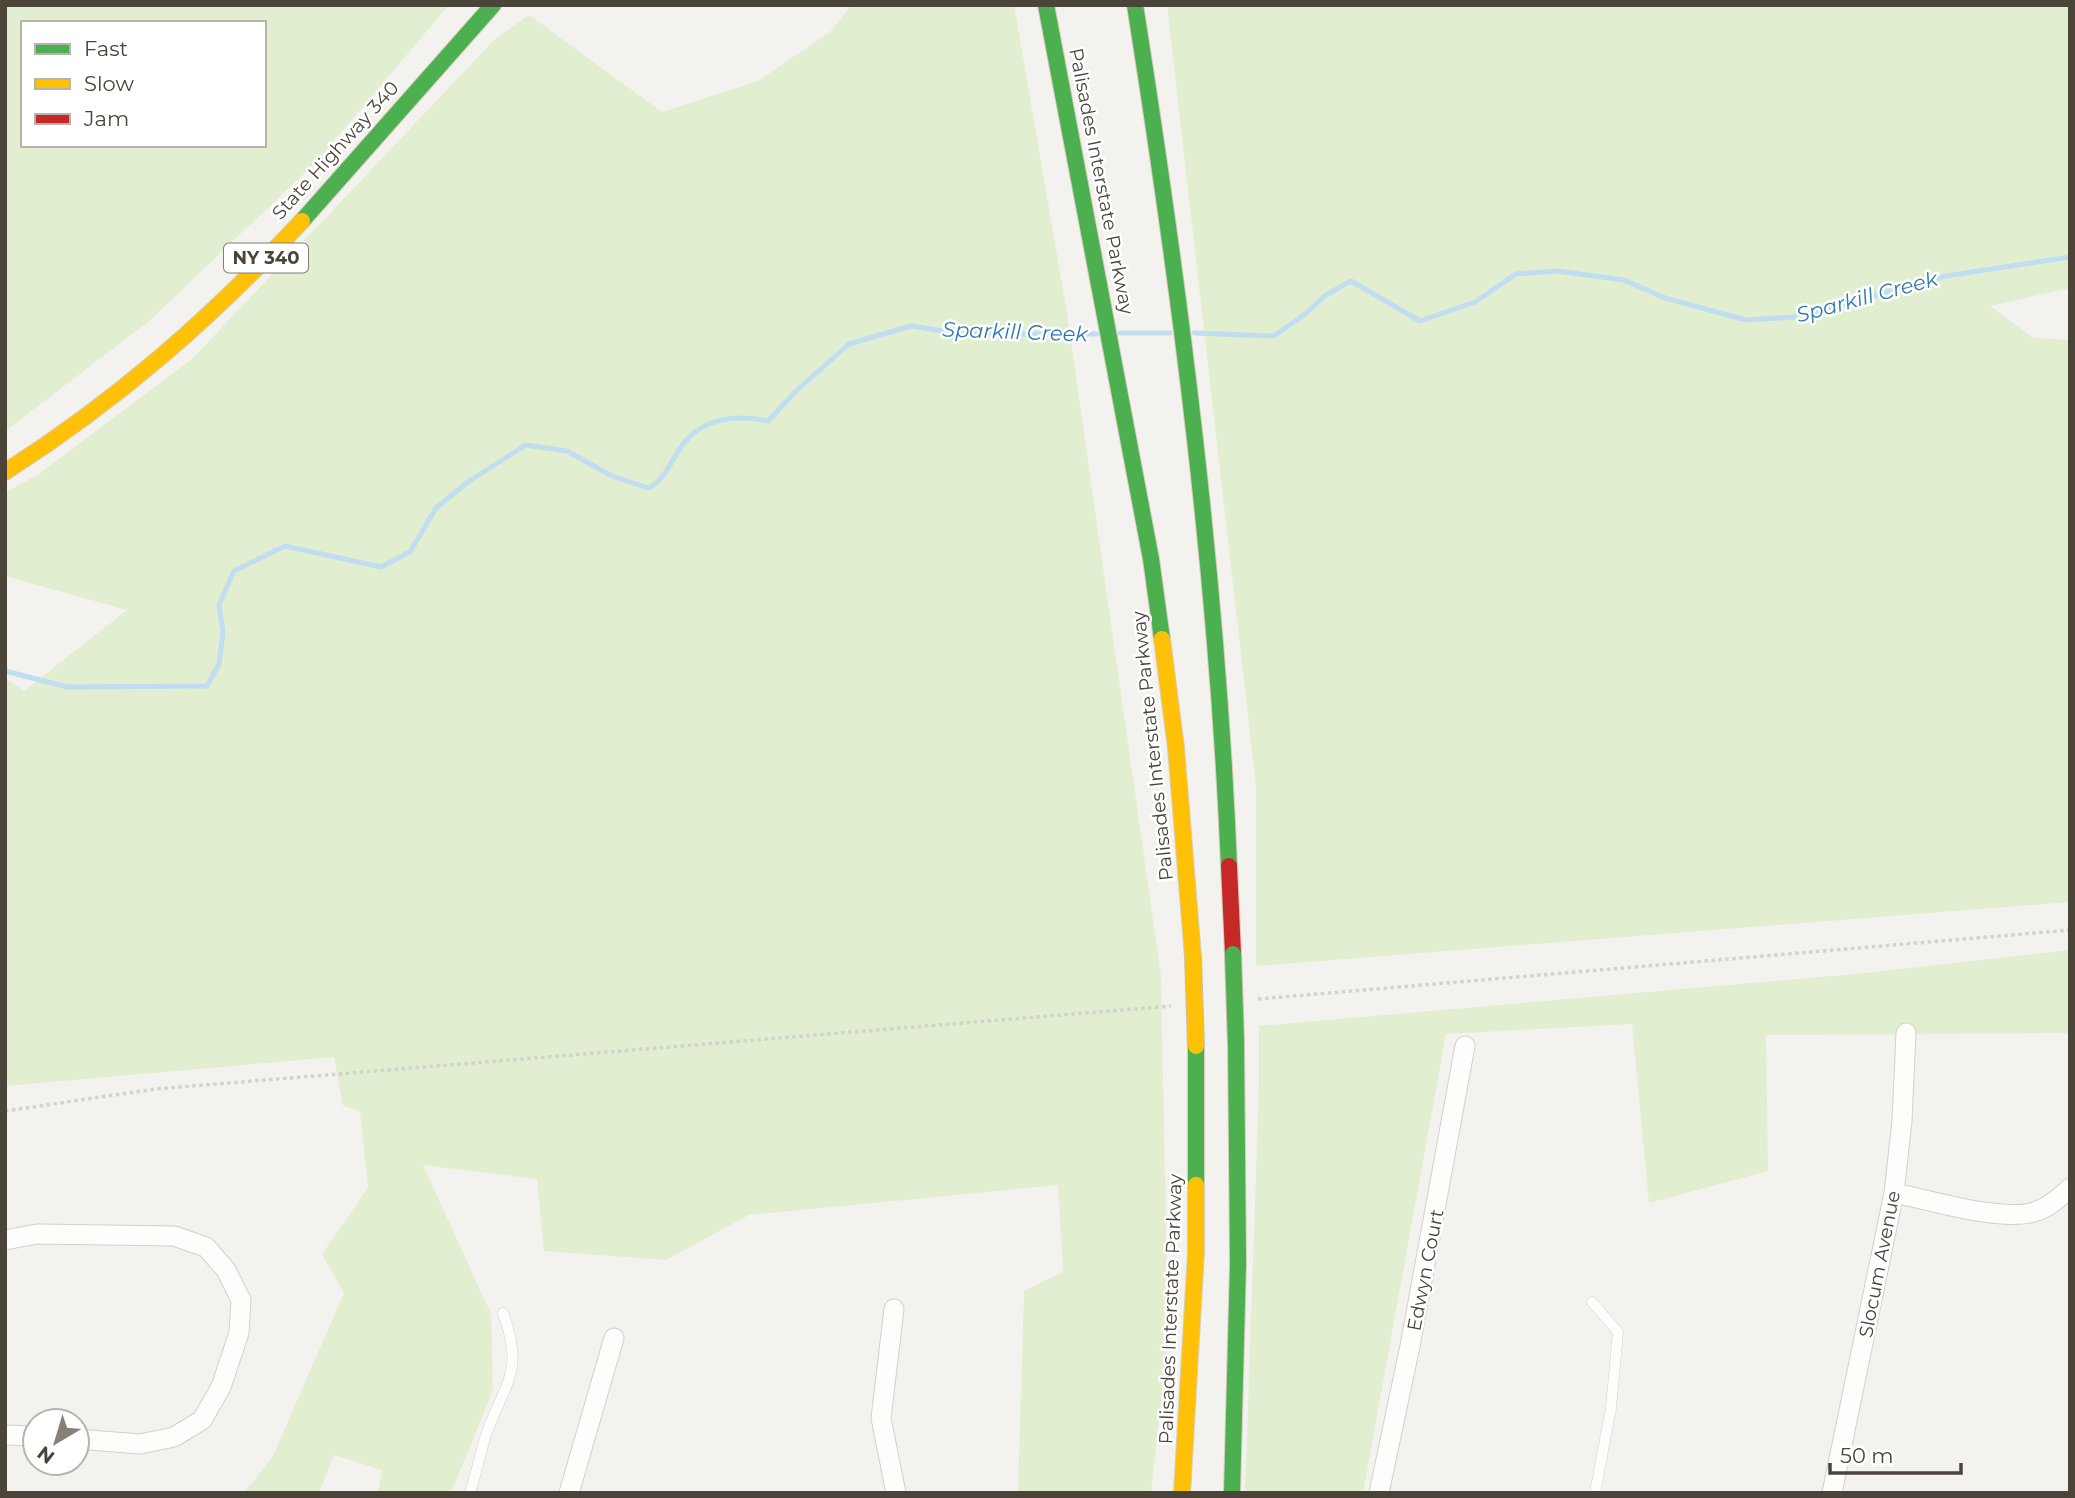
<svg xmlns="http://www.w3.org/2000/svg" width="2075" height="1498" font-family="Montserrat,sans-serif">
<rect width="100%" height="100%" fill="#f4f2ee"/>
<path fill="#e1eecf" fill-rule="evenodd" d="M 5,5 L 449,5 L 316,162 L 147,323 L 5,431 ZM 23,23 L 264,23 L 264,145 L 23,145 Z
M 851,5 L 1014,5 L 1067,313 L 1161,976 L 1168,1339 L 1151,1493 L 1018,1493 L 1024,1291 L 1063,1272 L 1058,1185 L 749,1215 L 666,1260 L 544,1251 L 537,1179 L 423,1165 L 491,1314 L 493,1390 L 451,1493 L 378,1493 L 382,1470 L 334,1455 L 319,1493 L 244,1493 L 273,1456 L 344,1293 L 322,1254 L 368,1188 L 360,1111 L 343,1106 L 334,1057 L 5,1086 L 5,678 L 24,691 L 127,610 L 5,576 L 5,493 L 39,474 L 192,359 L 496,38 L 529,15 L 662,112 L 758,81 L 830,32 Z
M 1167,5 L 2070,5 L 2070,288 L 1990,306 L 2033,338 L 2070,340 L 2070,902 L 1256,966 L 1256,786 Z
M 2070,950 L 2070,1033 L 1766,1035 L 1768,1171 L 1649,1203 L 1632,1024 L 1446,1034 L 1363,1493 L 1245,1493 L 1259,1087 L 1259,1026 L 1866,973 Z"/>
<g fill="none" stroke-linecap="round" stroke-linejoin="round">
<path stroke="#c0ddf1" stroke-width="5" d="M 1120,333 L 1170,333
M 1194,333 L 1274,336 L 1305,314 L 1326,295 L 1351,281 L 1420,321 L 1475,302 L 1516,274 L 1557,271 L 1624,280 L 1665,298 L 1746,320 L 1794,317 L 1946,276 L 2070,257
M 5,671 L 67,687 L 207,686 L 219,664 L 223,632 L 219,605 L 234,571 L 285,546 L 381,567 L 410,552 L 436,508 L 469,481 L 526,445 L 567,451 L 612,476 L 648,488 C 665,479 669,465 679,450 C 699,418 734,414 768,421 L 796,391 L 849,344 L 911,326 L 962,334 L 1097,334"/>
<g stroke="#d2d0cb" stroke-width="11">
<path id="lane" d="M 1592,1302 L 1618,1332 L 1611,1408 L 1595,1493
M 470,1493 C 476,1474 480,1454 486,1435 C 505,1381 525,1373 503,1313"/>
</g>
<g stroke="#d2d0cb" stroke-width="21">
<path id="street" d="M 1894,1193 C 1930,1200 2000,1222 2034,1212 C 2048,1208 2059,1198 2070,1188
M 5,1240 L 37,1234 L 174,1236 L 206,1247 L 226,1270 L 241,1300 L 239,1333 L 221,1387 L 202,1420 L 174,1437 L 140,1444 L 77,1439
M 894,1309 L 881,1418 L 896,1493
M 5,1435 L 35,1436
M 569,1493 L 614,1338
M 1379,1493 L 1410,1346 L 1465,1046
M 1832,1493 L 1894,1193 L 1902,1121 L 1906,1033"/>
</g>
<g stroke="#d6cebb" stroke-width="18">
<path id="fast" d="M 1046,5 L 1151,559 L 1162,639
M 1135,5 C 1180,290 1217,577 1229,866
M 302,221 L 493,5
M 1196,1046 L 1196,1185
M 1232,1493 L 1238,1264 L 1236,1043"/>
</g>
<g stroke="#d6cebb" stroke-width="18">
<path id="slow" d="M 5,472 C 119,399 209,320 302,221
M 1162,639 L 1176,748 L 1193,957
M 1182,1493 L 1196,1252 L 1196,1185"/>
</g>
<g stroke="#d6cebb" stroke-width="18">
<path id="jam" d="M 1229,866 L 1233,954"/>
</g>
<path stroke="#d3d2cc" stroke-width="3.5" stroke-dasharray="3.5 3.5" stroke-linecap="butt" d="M 1258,999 L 2070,930
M 5,1111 L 155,1089 L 1171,1006"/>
<use href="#lane" stroke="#fdfdfc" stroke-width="10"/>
<use href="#street" stroke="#fdfdfc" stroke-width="19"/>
<use href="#fast" stroke="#4caf50" stroke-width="16"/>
<use href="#slow" stroke="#ffc107" stroke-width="16"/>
<use href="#jam" stroke="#c62828" stroke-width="16"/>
<g stroke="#ccbfa9" stroke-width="18" stroke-linecap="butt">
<path id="fast-bridge" d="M 1233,954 L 1236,1043"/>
</g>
<g stroke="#ccbfa9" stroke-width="18" stroke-linecap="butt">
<path id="slow-bridge" d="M 1193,957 L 1196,1046"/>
</g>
<use href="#fast-bridge" stroke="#4caf50" stroke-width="16"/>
<use href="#slow-bridge" stroke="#ffc107" stroke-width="16"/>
</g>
<g text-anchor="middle" stroke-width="5" stroke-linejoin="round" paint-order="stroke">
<rect fill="#fff" stroke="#817c74" stroke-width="2" x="224" y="243.5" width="84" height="29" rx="5"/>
<g font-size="18" font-weight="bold" fill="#4b4439">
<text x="266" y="264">NY 340</text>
</g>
<g font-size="19" fill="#4b4439" stroke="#fff">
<text transform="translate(335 150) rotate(-48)" y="7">State Highway 340</text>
<text transform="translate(1102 181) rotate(79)" y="7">Palisades Interstate Parkway</text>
<text transform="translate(1152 746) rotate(-96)" y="7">Palisades Interstate Parkway</text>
<text transform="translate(1879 1264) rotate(-79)" y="7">Slocum Avenue</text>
<text transform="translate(1425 1270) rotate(-79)" y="7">Edwyn Court</text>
<text transform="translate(1170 1309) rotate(-88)" y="7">Palisades Interstate Parkway</text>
</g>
<g font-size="21" font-style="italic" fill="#2e7ab2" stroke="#fff">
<text transform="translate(1867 297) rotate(-15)" y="7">Sparkill Creek</text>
<text transform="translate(1015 332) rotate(2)" y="7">Sparkill Creek</text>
</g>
</g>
<rect width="2075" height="1498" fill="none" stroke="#4b4439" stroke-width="14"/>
<rect x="21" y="21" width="245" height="126" fill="#ffffff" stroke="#b7b4b0" stroke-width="2"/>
<rect x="35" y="44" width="35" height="10" fill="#4caf50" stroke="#b7b4b0" stroke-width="2"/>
<text x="84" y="56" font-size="21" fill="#4b4439">Fast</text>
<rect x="35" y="79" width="35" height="10" fill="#ffc107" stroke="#b7b4b0" stroke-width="2"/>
<text x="84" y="91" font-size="21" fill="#4b4439">Slow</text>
<rect x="35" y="114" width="35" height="10" fill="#c62828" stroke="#b7b4b0" stroke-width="2"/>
<text x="84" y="126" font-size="21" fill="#4b4439">Jam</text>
<g transform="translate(56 1442) rotate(218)"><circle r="33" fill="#ffffff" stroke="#b7b4b0" stroke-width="2"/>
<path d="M0-5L12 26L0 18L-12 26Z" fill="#868178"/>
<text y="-10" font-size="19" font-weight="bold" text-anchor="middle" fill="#4b4439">N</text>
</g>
<path d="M1830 1463v10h131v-10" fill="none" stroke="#4b4439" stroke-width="3.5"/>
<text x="1840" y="1463" font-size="21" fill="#4b4439" stroke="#ffffff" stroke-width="5" paint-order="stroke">50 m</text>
</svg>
